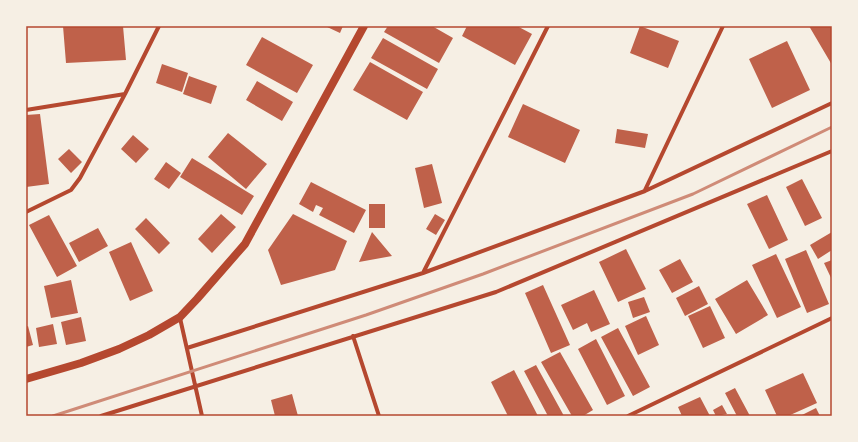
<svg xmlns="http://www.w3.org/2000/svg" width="858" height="442" font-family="Karla,sans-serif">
<rect width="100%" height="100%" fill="#f6efe4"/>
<path fill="#bf614a" d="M 63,26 L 123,26 L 126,60 L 66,63 Z
M 325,26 L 343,26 L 340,33 Z
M 388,26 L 432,26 L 453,38 L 439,63 L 384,32 Z
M 467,26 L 517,26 L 532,34 L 515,65 L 462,36 Z
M 640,26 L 679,41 L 668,68 L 630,53 Z
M 809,26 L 832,26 L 832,65 Z
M 262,37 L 313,65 L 297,93 L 246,65 Z
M 383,38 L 438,69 L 427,89 L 371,58 Z
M 787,41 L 810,90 L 772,108 L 749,59 Z
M 370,62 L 423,92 L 407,120 L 353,90 Z
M 162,64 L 188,73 L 182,92 L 156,83 Z
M 189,76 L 217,86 L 211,104 L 183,94 Z
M 257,81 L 293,102 L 282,121 L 246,100 Z
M 523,104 L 580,130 L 565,163 L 508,137 Z
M 40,114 L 49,184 L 26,187 L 26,115 Z
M 617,129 L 648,134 L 645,148 L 615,143 Z
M 228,133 L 267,164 L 246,189 L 208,157 Z
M 133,135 L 149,149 L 136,163 L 121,149 Z
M 69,149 L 82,162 L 71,173 L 58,159 Z
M 192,158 L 254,196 L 242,215 L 180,177 Z
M 166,162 L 181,173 L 169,189 L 154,179 Z
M 432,164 L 442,203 L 424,208 L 415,168 Z
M 802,179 L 822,218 L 805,226 L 786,187 Z
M 311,182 L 366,210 L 354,233 L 319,215 L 323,208 L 316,205 L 313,212 L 299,204 Z
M 767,195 L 788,240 L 769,249 L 747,204 Z
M 369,204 L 385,204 L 385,228 L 369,228 Z
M 221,214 L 236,227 L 212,253 L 198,239 Z
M 293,214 L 347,241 L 335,270 L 281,285 L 268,250 Z
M 435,214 L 445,220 L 436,235 L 426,229 Z
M 49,215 L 77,266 L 57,277 L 29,225 Z
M 146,218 L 170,243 L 159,254 L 135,229 Z
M 98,228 L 108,246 L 79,262 L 69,243 Z
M 372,232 L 392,256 L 359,262 Z
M 832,232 L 832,250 L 818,259 L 810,245 Z
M 131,242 L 153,291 L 130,301 L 109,252 Z
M 626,249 L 646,289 L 618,302 L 599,262 Z
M 806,250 L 829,304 L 807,313 L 785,259 Z
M 776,254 L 801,307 L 777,318 L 752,265 Z
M 680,259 L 693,282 L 672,293 L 659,270 Z
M 832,260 L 832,280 L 824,263 Z
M 71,280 L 78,313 L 51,318 L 44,286 Z
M 747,280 L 768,315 L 736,334 L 715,299 Z
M 543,285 L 570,345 L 551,353 L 525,293 Z
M 699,286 L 708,304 L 685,316 L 676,298 Z
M 594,290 L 610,324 L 591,332 L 587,323 L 573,330 L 561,305 Z
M 644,297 L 650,312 L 633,318 L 628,302 Z
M 710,306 L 725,338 L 703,348 L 688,316 Z
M 646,316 L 659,345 L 638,355 L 625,326 Z
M 81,317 L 86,341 L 66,345 L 61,322 Z
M 53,324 L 57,344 L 39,347 L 36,328 Z
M 28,326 L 33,345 L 26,347 L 26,327 Z
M 618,328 L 650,387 L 633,396 L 601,337 Z
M 596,339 L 625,396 L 607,405 L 578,349 Z
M 560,352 L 593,410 L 583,416 L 572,416 L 541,362 Z
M 536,365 L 564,416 L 548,416 L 524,371 Z
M 514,370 L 538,416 L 508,416 L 491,382 Z
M 803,373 L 817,403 L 788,416 L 777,416 L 765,390 Z
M 735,388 L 750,416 L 737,416 L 725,393 Z
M 292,394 L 298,416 L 275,416 L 271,400 Z
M 700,397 L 710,416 L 682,416 L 678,407 Z
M 722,405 L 727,414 L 716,416 L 713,410 Z
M 816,408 L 820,416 L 800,416 Z"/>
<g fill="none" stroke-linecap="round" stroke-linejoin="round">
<path stroke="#b5482f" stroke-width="4" d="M 26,110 L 125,94
M 645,190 L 723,26
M 26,212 L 71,190 L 80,178 L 125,94 L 159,26
M 423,273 L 548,26
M 180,318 L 202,416
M 353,336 L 379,416
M 187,348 L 423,273 L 645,191 L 832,103
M 101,416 L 496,292 L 832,151
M 628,416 L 832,318"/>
<path stroke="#b5482f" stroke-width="8" d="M 26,379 L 81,363 L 119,349 L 149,335 L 180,317 L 197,299 L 245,244 L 364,26"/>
<path stroke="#cf8b77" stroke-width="3" d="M 53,416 L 366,315 L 483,274 L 693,194 L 832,127"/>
</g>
<rect width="858" height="442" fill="none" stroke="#f6efe4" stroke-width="54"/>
<rect x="27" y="27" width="804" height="388" fill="none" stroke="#b5482f" stroke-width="1.5"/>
</svg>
